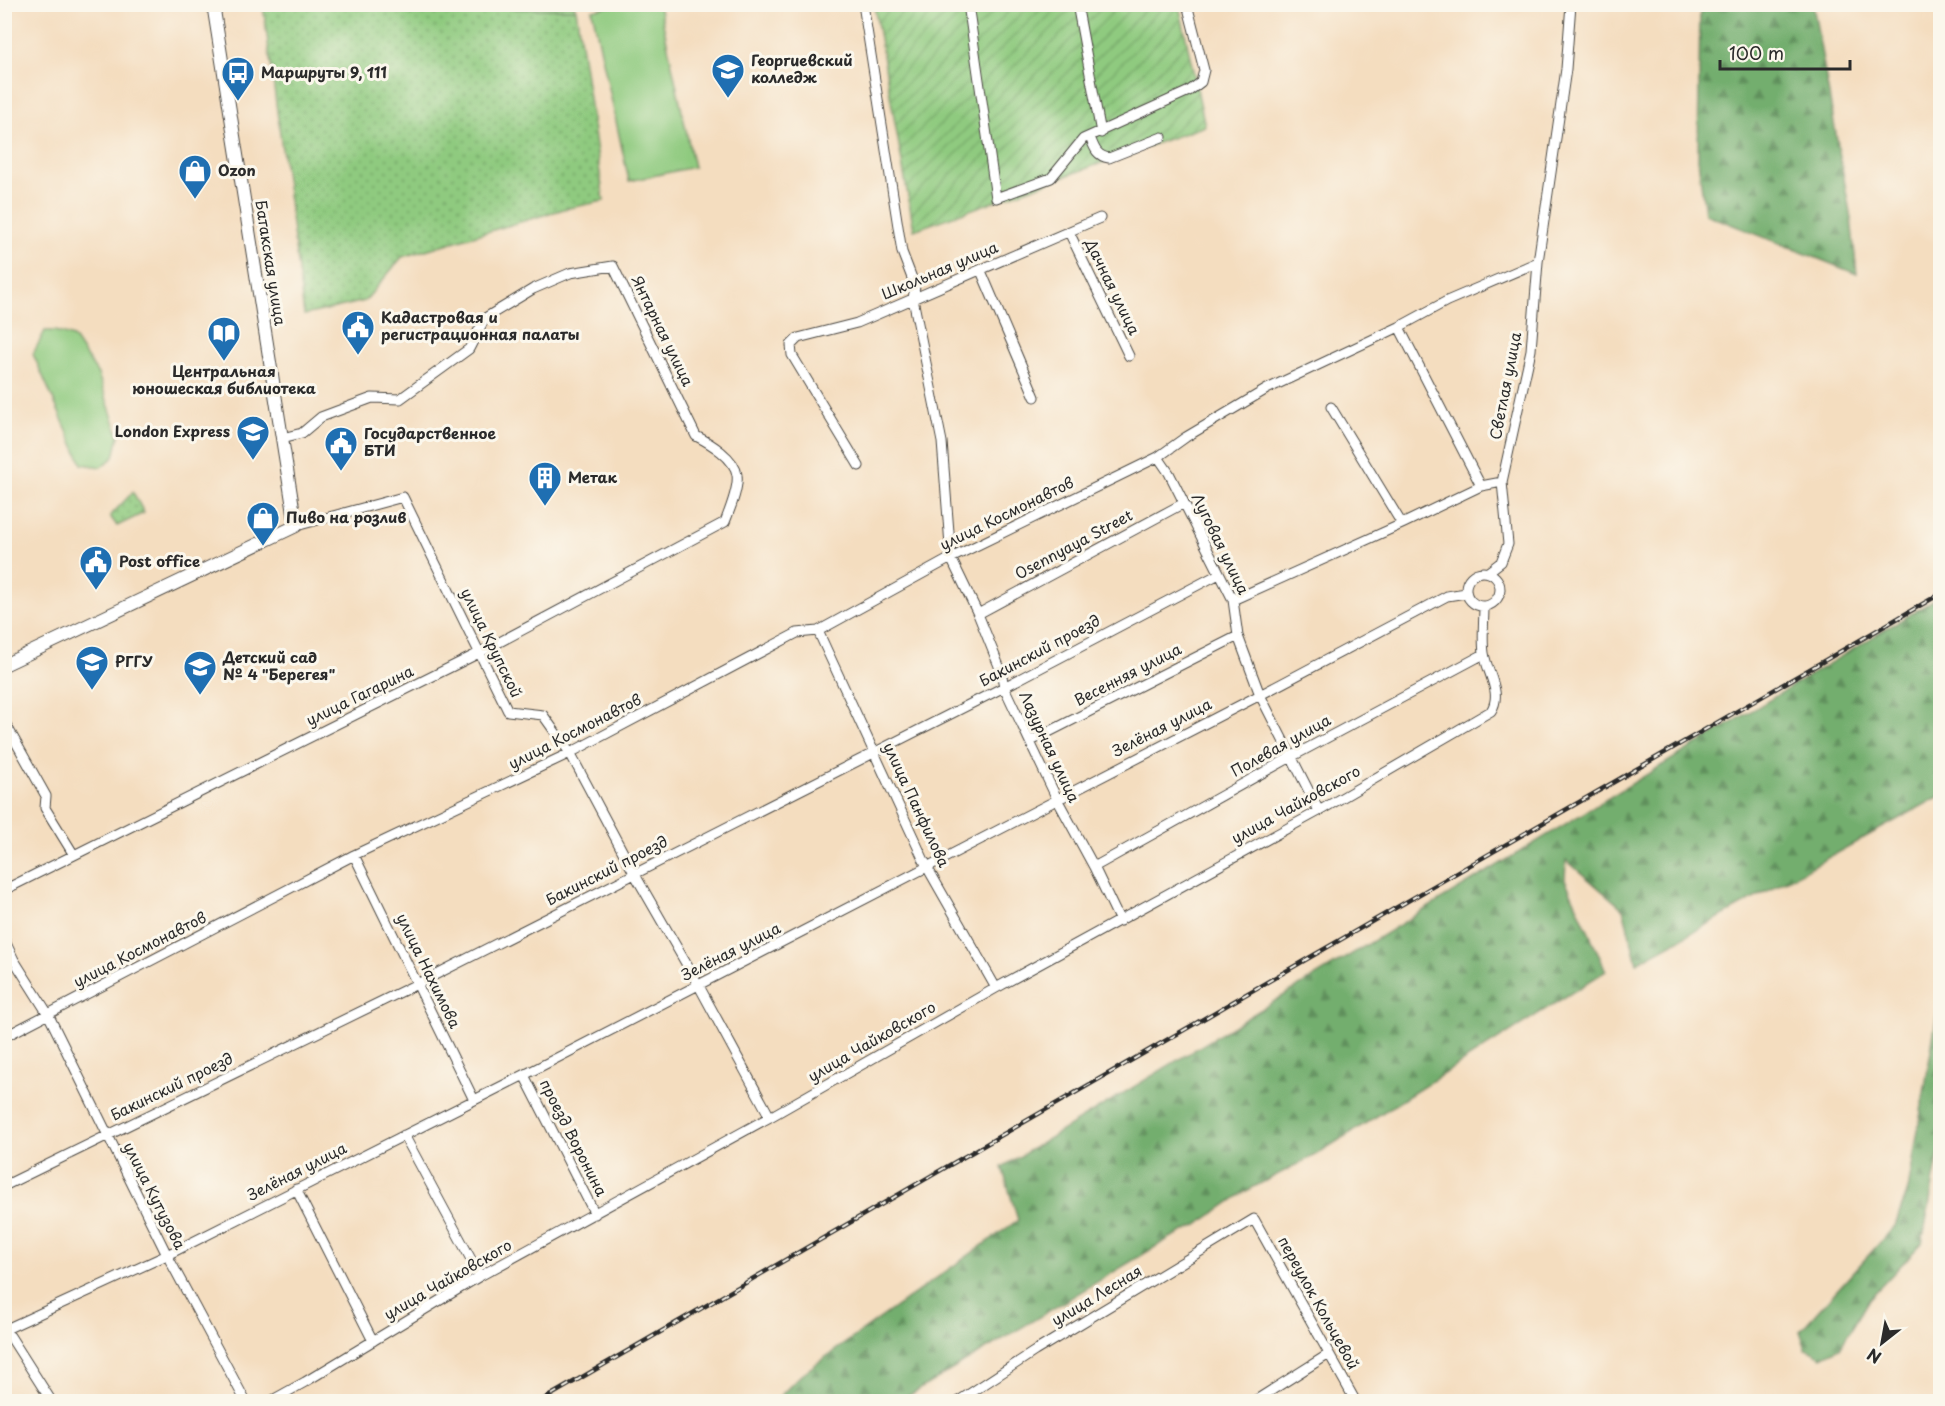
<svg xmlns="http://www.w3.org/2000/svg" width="1945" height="1406" font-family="'Playpen Sans',sans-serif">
<defs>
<pattern id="forest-firs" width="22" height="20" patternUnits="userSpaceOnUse" patternTransform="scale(1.5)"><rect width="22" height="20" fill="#73ae6e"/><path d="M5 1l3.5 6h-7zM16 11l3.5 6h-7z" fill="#5f8e5b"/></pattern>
<pattern id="park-dots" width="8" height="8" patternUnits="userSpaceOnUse" patternTransform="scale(1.5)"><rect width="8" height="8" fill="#8fca7f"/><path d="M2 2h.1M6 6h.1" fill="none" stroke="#75a468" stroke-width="1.8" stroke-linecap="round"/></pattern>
<pattern id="garden-furrows" width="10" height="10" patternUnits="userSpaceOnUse" patternTransform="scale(1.5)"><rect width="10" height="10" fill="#8fca7f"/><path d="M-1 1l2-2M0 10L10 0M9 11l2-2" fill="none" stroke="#75a468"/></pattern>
</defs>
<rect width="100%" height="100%" fill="#fbf7ec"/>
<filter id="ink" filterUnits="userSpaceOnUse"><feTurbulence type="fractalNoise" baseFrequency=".0167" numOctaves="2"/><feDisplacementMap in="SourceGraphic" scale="12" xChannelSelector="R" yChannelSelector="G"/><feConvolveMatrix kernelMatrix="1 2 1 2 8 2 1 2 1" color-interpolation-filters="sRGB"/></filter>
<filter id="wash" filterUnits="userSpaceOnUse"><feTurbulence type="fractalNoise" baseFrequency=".008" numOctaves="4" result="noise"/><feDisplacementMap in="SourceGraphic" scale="24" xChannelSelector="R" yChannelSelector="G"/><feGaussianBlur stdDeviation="1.35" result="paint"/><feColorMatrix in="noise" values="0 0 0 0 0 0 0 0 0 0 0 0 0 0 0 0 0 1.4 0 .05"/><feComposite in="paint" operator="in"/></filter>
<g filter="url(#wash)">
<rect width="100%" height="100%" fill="#f4ddbf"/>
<path fill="url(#forest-firs)" stroke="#4f6c4c" stroke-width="1.5" d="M 1700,5 L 1813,5 L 1851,218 L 1857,274 L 1705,214 L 1698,160 Z
M 1940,596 L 1940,796 L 1637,963 L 1623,909 L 1566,860 L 1565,879 L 1606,971 L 1317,1154 L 1246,1191 L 1197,1225 L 1170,1238 L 900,1401 L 775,1401 L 802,1374 L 1018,1220 L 1002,1167 Z
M 1940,1007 L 1940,1148 L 1922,1243 L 1869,1299 L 1840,1348 L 1822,1357 L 1806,1349 L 1800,1331 L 1895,1226 L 1908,1190 L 1937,1014 Z"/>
<path fill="url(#park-dots)" stroke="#5d7a55" stroke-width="1.5" d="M 509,4 L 510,9 L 576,9 L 604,201 L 564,209 L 402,257 L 365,301 L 304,315 L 263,5 Z
M 133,492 L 144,513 L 117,526 L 110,516 Z"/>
<path fill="url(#garden-furrows)" stroke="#5d7a55" stroke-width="1.5" d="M 874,5 L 1179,5 L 1205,126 L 914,230 Z"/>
<path fill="#8fca7f" stroke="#5d7a55" stroke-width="1.5" d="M 618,4 L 659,5 L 694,167 L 629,181 L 592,10 Z
M 509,5 L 574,5 L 576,9 L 510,9 Z
M 45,331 L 55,331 L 73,337 L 98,374 L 119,436 L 114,457 L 101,467 L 82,464 L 33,354 Z"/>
</g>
<g filter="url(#ink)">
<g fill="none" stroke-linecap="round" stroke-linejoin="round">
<g stroke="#494641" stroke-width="11">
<path id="minor" d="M 863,4 L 902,252 L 915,286 L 913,299 L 942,442 L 951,558 L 978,614 L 1001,671 L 1004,687 L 1057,799 L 1094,867 L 1120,921
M 968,4 L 996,198 L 1051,178 L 1083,139 L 1189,91 L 1201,82 L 1204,70 L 1187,4
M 1077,4 L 1101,133
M 1090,137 C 1094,147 1096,156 1109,158 L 1162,137
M 1069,232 L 1129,356
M 981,271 L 1035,397
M 1399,327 L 1481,486
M 1331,407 L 1402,524
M 1158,457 L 1169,473 L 1233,600 L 1238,636 L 1260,695 L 1319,811
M 859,466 L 792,355 L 791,345 L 798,338 L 857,323 L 1100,218
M 296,526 L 403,497 L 508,711 L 543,715 L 570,753 L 634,873 L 699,986 L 770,1117
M1466 589a17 17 0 1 1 34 0a17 17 0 1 1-34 0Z
M 1488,572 L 1501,562 L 1508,544 L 1502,482
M 1233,600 L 1402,524 L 1481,486 L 1502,482 L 1531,350 L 1538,262 L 1566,69 L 1571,4
M 978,614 L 1184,503
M 818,631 L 927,867 L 996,988
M 4,721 L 46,796 L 45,808 L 74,855
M 1031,741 L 1238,636
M 354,855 L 474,1100
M 1094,867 L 1291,757 L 1484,654
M 4,890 L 479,653 L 725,522 C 730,509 739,488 737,475 C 735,458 710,443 696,436 L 613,266 L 570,273 L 533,289 L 485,318 L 469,349 L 400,399 L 372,398 L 321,417 L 302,433 L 282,438
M 4,939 L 14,960 L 48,1014 L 167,1255 L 246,1402
M 4,1037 L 354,855 L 570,753 L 797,633 L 818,631 L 951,558 L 1158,457 L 1186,437 L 1267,389 L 1399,327 L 1447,301 L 1538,262
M 524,1075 L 595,1214
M 404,1135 L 480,1276
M 4,1186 L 417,984 L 1004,687 L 1219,574
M 296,1189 L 373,1341
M 4,1330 L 167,1255 L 524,1075 L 1260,695 L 1447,596 L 1466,593
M 4,1335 L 10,1336 L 52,1402
M 269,1402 L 305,1382 L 480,1276 L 770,1117 L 996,988 L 1319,811 L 1491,711 C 1503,693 1487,673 1484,653 C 1482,638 1484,621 1484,606
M 957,1402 L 1035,1351 L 1254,1219 L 1356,1402
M 1253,1402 L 1329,1354"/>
</g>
<g stroke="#494641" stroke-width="14">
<path id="major" d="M 4,665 L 296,526 L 213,4"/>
</g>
<use href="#minor" stroke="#fff" stroke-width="9"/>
<use href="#major" stroke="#fff" stroke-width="12"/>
<g stroke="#2b2b2b" stroke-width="4.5">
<path id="rail" d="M 539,1402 L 1940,594"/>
</g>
<use href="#rail" stroke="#fbf7ec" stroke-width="2" stroke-dasharray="7" stroke-linecap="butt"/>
</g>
</g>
<defs>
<g id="university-pin" transform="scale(1.725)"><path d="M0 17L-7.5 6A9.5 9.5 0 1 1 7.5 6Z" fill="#1f6fb2" stroke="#fbf7ec"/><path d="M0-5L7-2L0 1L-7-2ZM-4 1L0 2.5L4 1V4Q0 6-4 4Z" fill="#fff"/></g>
<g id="bus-pin" transform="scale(1.725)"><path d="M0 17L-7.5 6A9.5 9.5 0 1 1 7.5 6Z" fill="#1f6fb2" stroke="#fbf7ec"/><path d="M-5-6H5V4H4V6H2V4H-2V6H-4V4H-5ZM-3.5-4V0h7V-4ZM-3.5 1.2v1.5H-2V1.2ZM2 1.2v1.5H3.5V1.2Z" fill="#fff"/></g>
<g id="shop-pin" transform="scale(1.725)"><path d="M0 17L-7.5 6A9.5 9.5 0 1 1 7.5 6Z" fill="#1f6fb2" stroke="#fbf7ec"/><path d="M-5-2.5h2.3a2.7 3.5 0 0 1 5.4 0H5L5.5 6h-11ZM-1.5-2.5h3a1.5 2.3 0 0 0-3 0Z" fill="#fff"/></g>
<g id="civic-pin" transform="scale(1.725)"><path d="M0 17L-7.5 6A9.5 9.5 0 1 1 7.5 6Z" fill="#1f6fb2" stroke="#fbf7ec"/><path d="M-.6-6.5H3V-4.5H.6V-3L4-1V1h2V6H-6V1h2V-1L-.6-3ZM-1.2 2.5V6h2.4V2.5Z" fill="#fff"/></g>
<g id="library-pin" transform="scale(1.725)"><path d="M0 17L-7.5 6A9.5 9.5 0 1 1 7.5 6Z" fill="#1f6fb2" stroke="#fbf7ec"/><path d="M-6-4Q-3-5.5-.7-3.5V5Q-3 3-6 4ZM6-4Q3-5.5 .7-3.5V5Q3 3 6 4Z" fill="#fff"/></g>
<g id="school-pin" transform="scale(1.725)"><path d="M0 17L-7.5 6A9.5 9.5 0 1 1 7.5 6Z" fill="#1f6fb2" stroke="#fbf7ec"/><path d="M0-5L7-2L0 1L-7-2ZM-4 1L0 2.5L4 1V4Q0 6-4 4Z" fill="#fff"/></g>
<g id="building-pin" transform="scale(1.725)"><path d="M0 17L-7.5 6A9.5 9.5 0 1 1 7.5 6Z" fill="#1f6fb2" stroke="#fbf7ec"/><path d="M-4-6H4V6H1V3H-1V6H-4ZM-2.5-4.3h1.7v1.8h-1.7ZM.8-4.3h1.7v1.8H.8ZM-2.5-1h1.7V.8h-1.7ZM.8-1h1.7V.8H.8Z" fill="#fff"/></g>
</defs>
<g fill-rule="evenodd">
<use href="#university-pin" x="728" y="70"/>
<use href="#bus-pin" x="238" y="73"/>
<use href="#shop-pin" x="195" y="171"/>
<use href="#civic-pin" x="358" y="327"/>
<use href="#library-pin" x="224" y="333"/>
<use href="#school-pin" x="253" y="432"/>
<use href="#civic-pin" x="341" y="443"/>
<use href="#building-pin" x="545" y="478"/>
<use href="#shop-pin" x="263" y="518"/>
<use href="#civic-pin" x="96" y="562"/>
<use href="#university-pin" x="92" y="662"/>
<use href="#school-pin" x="200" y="667"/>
</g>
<g text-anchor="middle" stroke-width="6" stroke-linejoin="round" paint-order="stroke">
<g font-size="15" font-weight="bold" fill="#2b2b2b" stroke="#fbf7ec" text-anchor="start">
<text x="751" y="66">Георгиевский<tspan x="751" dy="17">колледж</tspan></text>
<text x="261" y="78">Маршруты 9, 111</text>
<text x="218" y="176">Ozon</text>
<text x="381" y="323">Кадастровая и<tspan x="381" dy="17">регистрационная палаты</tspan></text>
<text x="224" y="377" text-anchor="middle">Центральная<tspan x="224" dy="17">юношеская библиотека</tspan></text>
<text x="230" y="437" text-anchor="end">London Express</text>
<text x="364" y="439">Государственное<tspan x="364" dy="17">БТИ</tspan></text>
<text x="568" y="483">Метак</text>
<text x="286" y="523">Пиво на розлив</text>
<text x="119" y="567">Post office</text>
<text x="223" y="663">Детский сад<tspan x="223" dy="17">№ 4 "Берегея"</tspan></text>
<text x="115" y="667">РГГУ</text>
</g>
<g font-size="15" fill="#2b2b2b" stroke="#fbf7ec">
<text transform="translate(270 263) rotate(81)" y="5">Батакская улица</text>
<text transform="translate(940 271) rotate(-23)" y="5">Школьная улица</text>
<text transform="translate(1112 287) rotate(64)" y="5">Дачная улица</text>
<text transform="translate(662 331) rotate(64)" y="5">Янтарная улица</text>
<text transform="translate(1506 386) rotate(-79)" y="5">Светлая улица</text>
<text transform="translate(1007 514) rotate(-26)" y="5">улица Космонавтов</text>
<text transform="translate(1220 544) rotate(64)" y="5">Луговая улица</text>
<text transform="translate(1074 545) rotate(-28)" y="5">Osennyaya Street</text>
<text transform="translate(491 643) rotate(64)" y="5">улица Крупской</text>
<text transform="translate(1040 651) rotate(-28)" y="5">Бакинский проезд</text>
<text transform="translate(1128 675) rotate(-27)" y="5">Весенняя улица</text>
<text transform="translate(360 696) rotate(-26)" y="5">улица Гагарина</text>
<text transform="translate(1162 728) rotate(-27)" y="5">Зелёная улица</text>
<text transform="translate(575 732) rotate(-27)" y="5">улица Космонавтов</text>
<text transform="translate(1281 746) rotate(-29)" y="5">Полевая улица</text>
<text transform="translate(1049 747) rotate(65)" y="5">Лазурная улица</text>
<text transform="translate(916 805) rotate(65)" y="5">улица Панфилова</text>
<text transform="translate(1296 805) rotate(-29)" y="5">улица Чайковского</text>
<text transform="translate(607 871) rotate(-27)" y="5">Бакинский проезд</text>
<text transform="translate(140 950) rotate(-27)" y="5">улица Космонавтов</text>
<text transform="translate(731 952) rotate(-27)" y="5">Зелёная улица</text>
<text transform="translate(428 971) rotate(64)" y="5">улица Нахимова</text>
<text transform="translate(872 1042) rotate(-30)" y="5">улица Чайковского</text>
<text transform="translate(172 1087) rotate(-26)" y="5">Бакинский проезд</text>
<text transform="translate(573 1138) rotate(63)" y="5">проезд Воронина</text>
<text transform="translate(297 1172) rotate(-27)" y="5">Зелёная улица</text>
<text transform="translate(154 1196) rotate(63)" y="5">улица Кутузова</text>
<text transform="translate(448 1280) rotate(-30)" y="5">улица Чайковского</text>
<text transform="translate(1097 1296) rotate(-31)" y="5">улица Лесная</text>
<text transform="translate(1318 1303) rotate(61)" y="5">переулок Кольцевой</text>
</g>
</g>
<rect width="1945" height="1406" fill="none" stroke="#fbf7ec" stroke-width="24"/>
<g transform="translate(1882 1343) rotate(211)" stroke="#fbf7ec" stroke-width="4.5" paint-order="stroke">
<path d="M0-4.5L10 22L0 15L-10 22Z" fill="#2b2b2b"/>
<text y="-9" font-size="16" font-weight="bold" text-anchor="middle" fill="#2b2b2b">N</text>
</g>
<path d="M1720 60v9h130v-9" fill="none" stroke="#2b2b2b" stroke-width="3"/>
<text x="1729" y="60" font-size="18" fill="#2b2b2b" stroke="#fbf7ec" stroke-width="4.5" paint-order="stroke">100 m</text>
</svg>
